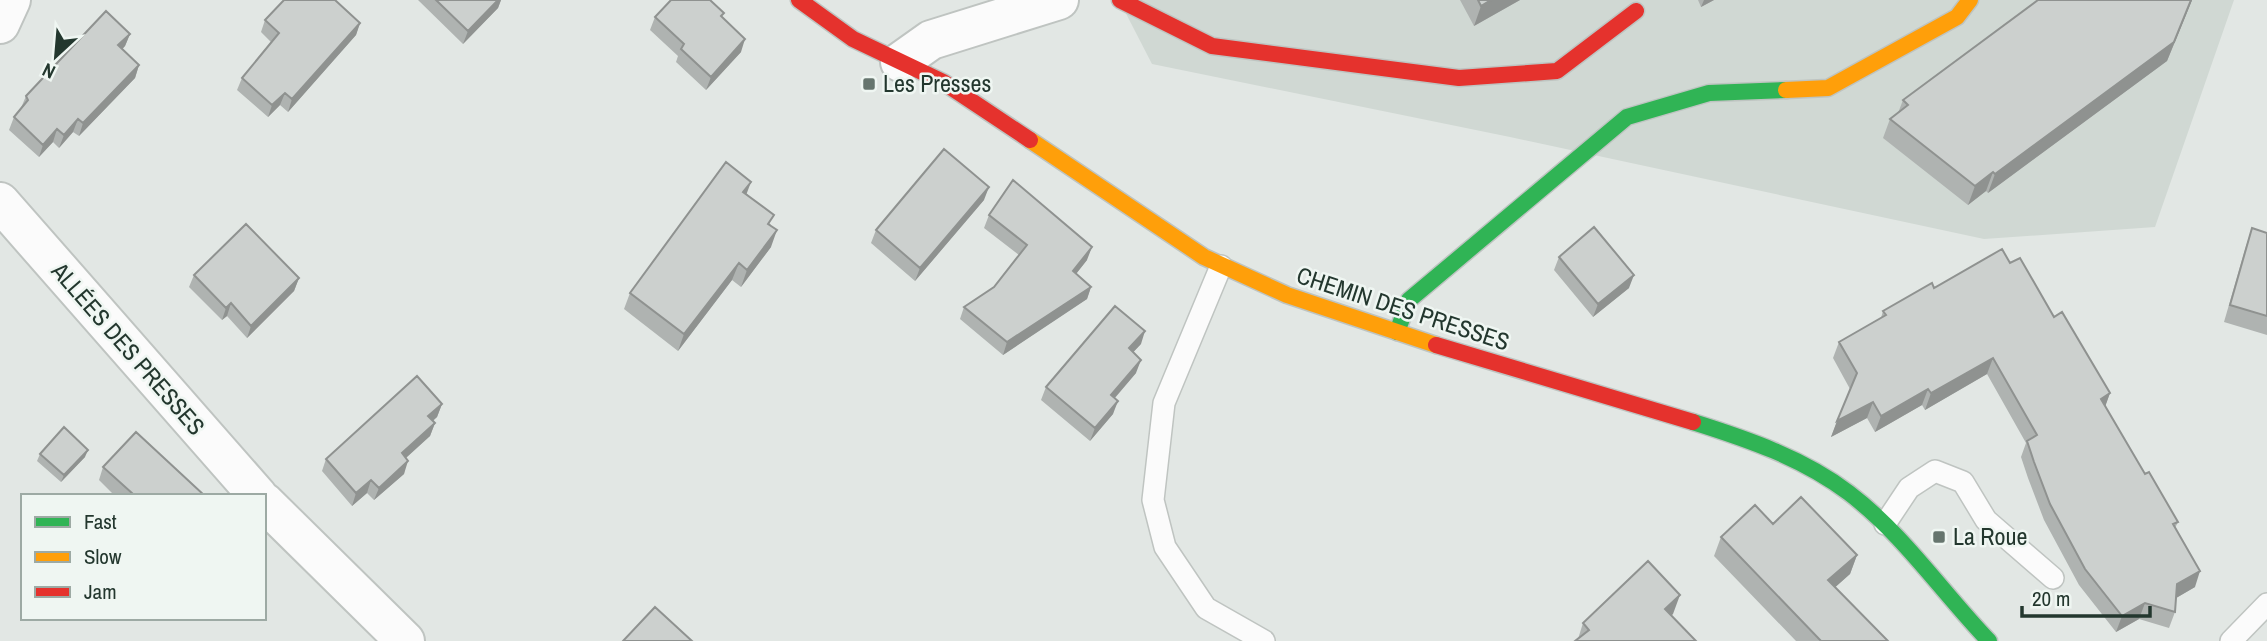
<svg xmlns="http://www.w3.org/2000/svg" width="2267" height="641" font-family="'Archivo Narrow',sans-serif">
<rect width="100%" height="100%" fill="#e2e7e4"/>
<path fill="#d0d8d3" d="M 1119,0 L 2234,0 L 2155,227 L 1984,239 L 1510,137 L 1152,64 Z"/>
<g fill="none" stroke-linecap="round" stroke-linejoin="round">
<g stroke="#bfc4c1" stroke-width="24">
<path id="lane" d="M 1221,266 L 1164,403 L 1153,500 L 1165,547 L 1206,608 L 1264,641
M 1885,524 L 1909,488 L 1935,471 L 1963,482 L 1986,520 L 2053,578
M 2231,641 L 2267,604"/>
</g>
<g stroke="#bfc4c1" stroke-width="42">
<path id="street" d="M 0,24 L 11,0
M 900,62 L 931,40 L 1059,0
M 0,202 L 258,496
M 264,502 L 405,641"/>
</g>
<g stroke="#bec4c1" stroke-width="19">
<path id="fast" d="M 1397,332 L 1409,300 L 1627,117 L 1709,93 L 1786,90
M 1693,422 C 1747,439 1803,458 1849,493 C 1903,534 1942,592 1989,641"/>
</g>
<g stroke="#bec4c1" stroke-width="19">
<path id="slow" d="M 1786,90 L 1828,88 L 1957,17 L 1970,0
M 1030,140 L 1204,257 L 1287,295 L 1436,345"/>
</g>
<g stroke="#bec4c1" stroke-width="19">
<path id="jam" d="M 799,0 L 853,39 L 943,82 L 1030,140
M 1120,0 L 1212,46 L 1459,78 L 1557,71 L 1636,11
M 1436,345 L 1693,422"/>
</g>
<use href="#lane" stroke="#fbfbfb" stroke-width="21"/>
<use href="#street" stroke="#fbfbfb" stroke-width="38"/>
<use href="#fast" stroke="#30b455" stroke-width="16"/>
<use href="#slow" stroke="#ff9f0a" stroke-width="16"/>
<use href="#jam" stroke="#e5322d" stroke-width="16"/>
</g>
<path fill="#afb3b1" d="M 418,0 L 501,0 L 498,8 L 463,44 Z
M 1460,0 L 1520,0 L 1474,26 Z
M 1698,0 L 1714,0 L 1701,7 Z
M 2038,0 L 2192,0 L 2167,61 L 1988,193 L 1986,191 L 1968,205 L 1883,138 L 1890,119 L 1898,113 L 1903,100 Z
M 655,17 L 722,17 L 741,52 L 706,90 L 676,62 L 678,56 L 650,30 Z
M 265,20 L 360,23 L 356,35 L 288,112 L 280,105 L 268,117 L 237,90 L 242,78 L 271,42 L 261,32 Z
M 130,34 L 125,46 L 122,49 L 139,65 L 135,78 L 79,136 L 73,132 L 59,148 L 53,142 L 39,157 L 9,130 L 14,117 L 21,108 L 26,96 Z
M 747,194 L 771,225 L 771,247 L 741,287 L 732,280 L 678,351 L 624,309 L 630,293 Z
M 984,200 L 915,281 L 871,243 L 876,230 Z
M 989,215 L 1087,260 L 1076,274 L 1091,287 L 1087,299 L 1003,355 L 960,319 L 964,307 L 994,287 L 1019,255 L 984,228 Z
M 2252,228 L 2267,233 L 2267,335 L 2224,322 L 2246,246 Z
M 1559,257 L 1629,288 L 1593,317 L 1554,270 Z
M 2010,263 L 2054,317 L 2110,393 L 2105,406 L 2145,474 L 2178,522 L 2175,528 L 2195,587 L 2176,598 L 2175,612 L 2169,628 L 2139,619 L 2116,632 L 2079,585 L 2044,520 L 2028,478 L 2021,457 L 2026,443 L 1987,374 L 1925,410 L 1922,405 L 1875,432 L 1867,418 L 1831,437 L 1850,389 L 1833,358 L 1839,342 L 1881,318 L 1883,311 L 1934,288 Z
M 194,275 L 299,278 L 294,291 L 247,338 L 227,316 L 222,320 L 189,287 Z
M 1141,344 L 1133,352 L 1136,373 L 1115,398 L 1113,414 L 1090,441 L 1041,400 L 1046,387 Z
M 442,404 L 437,417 L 433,421 L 435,423 L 430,436 L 406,458 L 404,474 L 374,500 L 367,493 L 352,506 L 322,471 L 326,459 Z
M 40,454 L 85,457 L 61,482 L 37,461 Z
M 103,467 L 205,496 L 115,496 L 99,480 Z
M 1773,524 L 1857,555 L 1850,574 L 1835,587 L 1888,641 L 1796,641 L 1714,556 L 1721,537 Z
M 1673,614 L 1671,615 L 1578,639 L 1583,623 Z"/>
<path fill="#8f9290" d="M 498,0 L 501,0 L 498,8 L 463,44 L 468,31 Z
M 1491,0 L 1520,0 L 1474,26 L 1481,6 Z
M 1704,0 L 1714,0 L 1701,7 Z
M 2191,0 L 2192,0 L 2167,61 L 1988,193 L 1995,174 Z
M 360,23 L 356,35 L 288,112 L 292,99 Z
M 130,34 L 125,46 L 114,58 L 118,45 Z
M 745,39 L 741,52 L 706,90 L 711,77 Z
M 139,65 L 135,78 L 79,136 L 83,123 Z
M 285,93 L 280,105 L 268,117 L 272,105 Z
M 78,119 L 73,132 L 59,148 L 64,135 Z
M 57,129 L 53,142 L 39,157 L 43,145 Z
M 1993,172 L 1986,191 L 1968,205 L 1975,186 Z
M 751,182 L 745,198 L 743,192 Z
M 989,187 L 984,200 L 915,281 L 920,268 Z
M 777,230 L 771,247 L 741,287 L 747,270 Z
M 1092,247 L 1087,260 L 1068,284 L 1073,271 Z
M 739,263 L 732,280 L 678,351 L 684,334 Z
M 1634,275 L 1629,288 L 1593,317 L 1598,304 Z
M 299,278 L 294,291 L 247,338 L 251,326 Z
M 1091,287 L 1087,299 L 1003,355 L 1007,342 Z
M 231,303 L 227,316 L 222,320 L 226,308 Z
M 1145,331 L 1141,344 L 1124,362 L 1129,348 Z
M 1993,358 L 1987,374 L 1925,410 L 1931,393 Z
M 1141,360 L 1136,373 L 1106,408 L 1111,395 Z
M 1928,389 L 1922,405 L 1875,432 L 1881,416 Z
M 2110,393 L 2104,410 L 2101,399 Z
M 1118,401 L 1113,414 L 1090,441 L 1095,428 Z
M 1873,402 L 1867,418 L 1831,437 L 1837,421 Z
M 442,404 L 437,417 L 424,428 L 428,416 Z
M 435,423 L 430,436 L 398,465 L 402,453 Z
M 88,450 L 85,457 L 61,482 L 64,475 Z
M 408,461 L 404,474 L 374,500 L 379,488 Z
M 371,480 L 367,493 L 352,506 L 356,493 Z
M 1857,555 L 1850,574 L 1821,600 L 1828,580 Z
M 2200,571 L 2195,587 L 2171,601 L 2177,584 Z
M 1680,595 L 1673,614 L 1658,628 L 1665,609 Z
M 2145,603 L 2139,619 L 2116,632 L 2122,616 Z"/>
<path fill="#ccd0ce" stroke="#8f9290" stroke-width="2" d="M 284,0 L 335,0 L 360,23 L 292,99 L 285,93 L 272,105 L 242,78 L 279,33 L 265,20 Z
M 436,0 L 498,0 L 468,31 Z
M 671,0 L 710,0 L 724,13 L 721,16 L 745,39 L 711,77 L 681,49 L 684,44 L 655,17 Z
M 1478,0 L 1491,0 L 1481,6 Z
M 2038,0 L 2191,0 L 2174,42 L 1995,174 L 1993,172 L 1975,186 L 1890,119 L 1908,105 L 1903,100 Z
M 106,11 L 130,34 L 118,45 L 139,65 L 83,123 L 78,119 L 64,135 L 57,129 L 43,145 L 14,117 L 28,100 L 26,96 Z
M 944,149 L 989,187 L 920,268 L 876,230 Z
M 726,162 L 751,182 L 743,192 L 774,215 L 768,224 L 777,230 L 747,270 L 739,263 L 684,334 L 630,293 Z
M 1013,180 L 1092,247 L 1073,271 L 1091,287 L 1007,342 L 964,307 L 994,287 L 1027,245 L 989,215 Z
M 246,224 L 299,278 L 251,326 L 231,303 L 226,308 L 194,275 Z
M 1594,227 L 1634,275 L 1598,304 L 1559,257 Z
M 2252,228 L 2267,233 L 2267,316 L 2230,305 Z
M 2002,249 L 2010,263 L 2020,258 L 2054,317 L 2062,312 L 2110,393 L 2101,399 L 2145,474 L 2149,472 L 2178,522 L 2173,524 L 2200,571 L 2177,584 L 2175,612 L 2145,603 L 2122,616 L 2085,569 L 2050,504 L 2034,462 L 2027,441 L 2037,435 L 1993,358 L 1931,393 L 1928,389 L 1881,416 L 1873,402 L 1837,421 L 1857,373 L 1839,342 L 1886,315 L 1883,311 L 1932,283 L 1934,288 Z
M 1115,306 L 1145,331 L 1129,348 L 1141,360 L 1111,395 L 1118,401 L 1095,428 L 1046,387 Z
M 417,376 L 442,404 L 428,416 L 435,423 L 402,453 L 408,461 L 379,488 L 371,480 L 356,493 L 326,459 Z
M 64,427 L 88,450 L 64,475 L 40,454 Z
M 136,432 L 205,496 L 132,496 L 133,494 L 103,467 Z
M 1801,497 L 1857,555 L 1828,580 L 1888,641 L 1821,641 L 1721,537 L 1755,505 L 1773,524 Z
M 1648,561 L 1680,595 L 1665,609 L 1696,641 L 1575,641 L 1589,630 L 1583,623 Z
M 655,607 L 692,641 L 623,641 Z"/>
<g fill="#66756e" stroke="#eff6f2" stroke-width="2.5">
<rect x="862" y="77" width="14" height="14" rx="3.5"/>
<rect x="1932" y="530" width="14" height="14" rx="3.5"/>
</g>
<g text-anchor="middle" stroke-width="5" stroke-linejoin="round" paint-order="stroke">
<g font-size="24" fill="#23372e" stroke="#eff6f2" text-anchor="start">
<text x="883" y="92">Les Presses</text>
<text x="1953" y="545">La Roue</text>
</g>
<g font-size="24" fill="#23372e" stroke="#eff6f2">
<text transform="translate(1403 309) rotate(18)" y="8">CHEMIN DES PRESSES</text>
<text transform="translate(128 349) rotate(49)" y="8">ALLÉES DES PRESSES</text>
</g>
</g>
<rect x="21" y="494" width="245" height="126" fill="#eff6f2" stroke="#9daaa4" stroke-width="2"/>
<rect x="35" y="517" width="35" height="10" fill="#30b455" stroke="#9daaa4" stroke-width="2"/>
<text x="84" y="529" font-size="21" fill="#23372e">Fast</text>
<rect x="35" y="552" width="35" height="10" fill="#ff9f0a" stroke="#9daaa4" stroke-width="2"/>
<text x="84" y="564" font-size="21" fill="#23372e">Slow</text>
<rect x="35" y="587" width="35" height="10" fill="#e5322d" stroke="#9daaa4" stroke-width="2"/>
<text x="84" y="599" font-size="21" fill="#23372e">Jam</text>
<g transform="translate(56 56) rotate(206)" stroke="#eff6f2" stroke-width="5" paint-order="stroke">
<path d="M0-5L12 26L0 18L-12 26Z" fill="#23372e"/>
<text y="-10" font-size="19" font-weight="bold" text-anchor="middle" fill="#23372e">N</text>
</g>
<path d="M2022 606v10h128v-10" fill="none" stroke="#23372e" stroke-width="3.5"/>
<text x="2032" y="606" font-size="21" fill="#23372e" stroke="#eff6f2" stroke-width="5" paint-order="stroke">20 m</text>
</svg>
